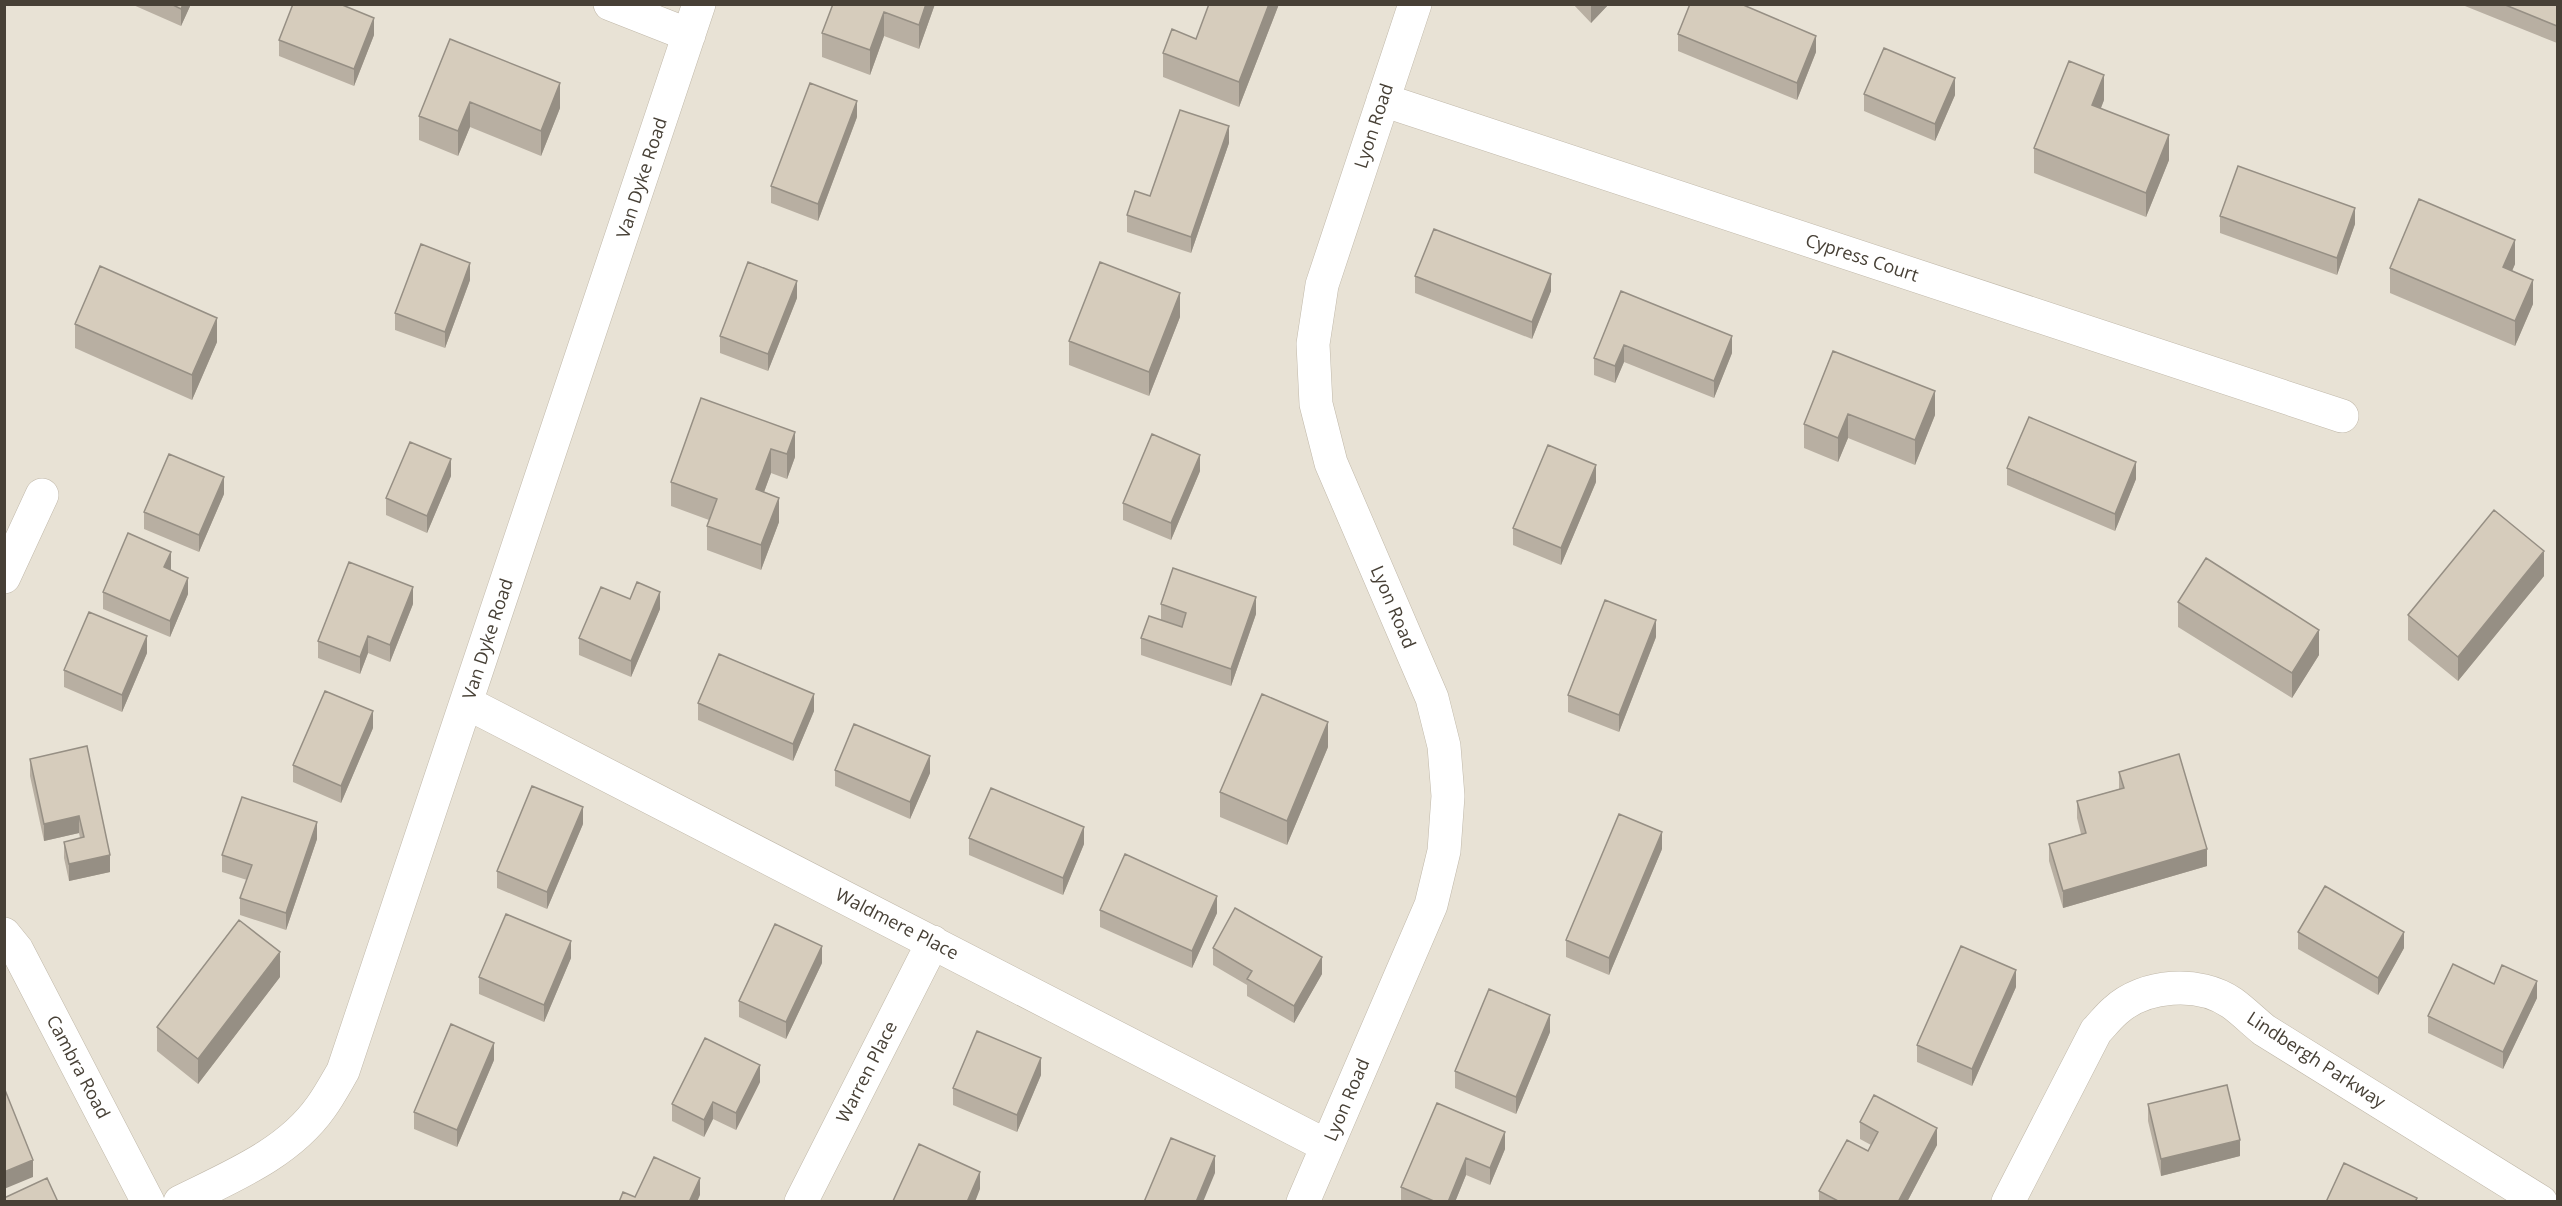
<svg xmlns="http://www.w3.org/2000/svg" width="2562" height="1206" font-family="'Open Sans',sans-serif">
<rect width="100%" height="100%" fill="#f4f0e7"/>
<path fill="#e8e2d5" d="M 5,5 L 2557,5 L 2557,1201 L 5,1201 Z"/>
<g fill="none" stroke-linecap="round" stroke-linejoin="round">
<g stroke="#c0b8a9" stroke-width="34">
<path id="minor" d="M 610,4 L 689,35
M 1383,100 L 2342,416
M 4,577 L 42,495
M 467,703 L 1327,1146
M 4,934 L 17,950 L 148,1202
M 180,1202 C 230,1177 288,1154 321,1107 C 329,1096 336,1083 343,1071 L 699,4
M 801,1202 L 933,942
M 1303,1202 L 1431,905 L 1444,851 L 1448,796 L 1444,746 L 1432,698 L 1331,463 L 1316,404 L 1313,344 L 1322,285 L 1415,4
M 2008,1202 L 2096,1031 C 2102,1025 2108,1017 2115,1011 C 2144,984 2199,980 2232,1003 C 2243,1011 2253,1021 2264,1030 L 2541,1202"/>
</g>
<use href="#minor" stroke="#fff" stroke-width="33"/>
</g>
<path fill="#b8afa2" d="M 131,4 L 191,4 L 181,26 Z
M 833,4 L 935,4 L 919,49 L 884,36 L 870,75 L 822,57 L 822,33 Z
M 1279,4 L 1239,107 L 1163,77 L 1163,53 Z
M 1573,4 L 1609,4 L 1591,23 Z
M 2460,4 L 2558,4 L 2557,43 Z
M 1678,34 L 1816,52 L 1797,100 L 1678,51 Z
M 374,35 L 354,86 L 279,56 L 279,40 Z
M 450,39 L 560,108 L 541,156 L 470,127 L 458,156 L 419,140 L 419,116 Z
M 1864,94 L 1955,95 L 1935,141 L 1864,111 Z
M 2104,100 L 2101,108 L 2169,160 L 2146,217 L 2034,173 L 2034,148 Z
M 857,117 L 818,221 L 771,203 L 771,186 Z
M 1229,143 L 1191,253 L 1127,232 L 1127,215 L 1150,196 Z
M 2220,216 L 2355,224 L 2337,275 L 2220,233 Z
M 2515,264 L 2512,271 L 2533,304 L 2515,346 L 2390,293 L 2390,268 Z
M 1415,276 L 1551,291 L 1532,339 L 1415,293 Z
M 470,280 L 445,348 L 395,330 L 395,313 Z
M 1621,291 L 1732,353 L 1714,398 L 1624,362 L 1615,383 L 1594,375 L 1594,358 Z
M 797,298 L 768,371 L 720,353 L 720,336 Z
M 1180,317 L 1149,396 L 1069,365 L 1069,341 Z
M 75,324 L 217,342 L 192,400 L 75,348 Z
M 1833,351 L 1935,415 L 1915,465 L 1848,438 L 1838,462 L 1804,448 L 1804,424 Z
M 701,398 L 795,457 L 787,479 L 771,473 L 764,492 L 779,522 L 761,570 L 707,550 L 707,526 L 709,520 L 671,506 L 671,482 Z
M 2007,468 L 2136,479 L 2115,531 L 2007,485 Z
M 1200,471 L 1171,540 L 1123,520 L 1123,503 Z
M 451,476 L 427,533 L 386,515 L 386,498 Z
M 1596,482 L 1561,565 L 1513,545 L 1513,528 Z
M 224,494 L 199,552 L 144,529 L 144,512 Z
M 171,569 L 170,570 L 188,594 L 170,637 L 103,609 L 103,592 Z
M 2544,576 L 2458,681 L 2408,640 L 2408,615 Z
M 2178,602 L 2319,655 L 2292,698 L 2178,627 Z
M 413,604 L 390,662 L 368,653 L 360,674 L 318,658 L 318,641 Z
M 1161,604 L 1256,614 L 1231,686 L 1141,655 L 1141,638 L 1161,620 Z
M 660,609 L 631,677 L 579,655 L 579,638 Z
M 1656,637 L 1619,732 L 1568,712 L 1568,695 Z
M 147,653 L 122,712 L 64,687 L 64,670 Z
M 698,703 L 814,711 L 793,761 L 698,720 Z
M 373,728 L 341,803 L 293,782 L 293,765 Z
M 87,746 L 110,872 L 69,881 L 64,858 L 64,842 L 80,838 L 79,833 L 44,841 L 30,776 L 30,759 Z
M 1328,747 L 1287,845 L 1220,817 L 1220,792 Z
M 835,770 L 930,773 L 910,819 L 835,786 Z
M 2119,772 L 2207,866 L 2063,908 L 2049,861 L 2049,844 L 2081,834 L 2077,818 L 2077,801 L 2119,789 Z
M 583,824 L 547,909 L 497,888 L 497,871 Z
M 969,838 L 1084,844 L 1063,895 L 969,855 Z
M 317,839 L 286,930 L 240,915 L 240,898 L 247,880 L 222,872 L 222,855 Z
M 1662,849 L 1609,975 L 1566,957 L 1566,940 Z
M 1100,910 L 1217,913 L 1192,968 L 1100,927 Z
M 2298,932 L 2404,948 L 2378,995 L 2298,949 Z
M 1213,948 L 1322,974 L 1294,1023 L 1247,996 L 1247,985 L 1213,965 Z
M 571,958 L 544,1022 L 479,994 L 479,977 Z
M 822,963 L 786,1039 L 739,1017 L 739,1001 Z
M 280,977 L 198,1084 L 157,1051 L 157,1027 Z
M 2494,984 L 2537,998 L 2503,1069 L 2428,1033 L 2428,1016 Z
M 2016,987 L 1972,1086 L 1917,1062 L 1917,1045 Z
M 1550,1032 L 1516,1114 L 1455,1088 L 1455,1071 Z
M 494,1060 L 457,1147 L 414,1129 L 414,1112 Z
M 1041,1075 L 1017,1132 L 953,1105 L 953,1088 Z
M 760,1082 L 736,1130 L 713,1119 L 704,1137 L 672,1121 L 672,1104 Z
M 1437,1103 L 1505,1149 L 1490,1185 L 1466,1175 L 1455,1202 L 1401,1202 L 1401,1187 Z
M 2148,1104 L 2240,1156 L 2161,1176 L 2148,1121 Z
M 1860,1122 L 1937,1145 L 1907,1202 L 1819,1202 L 1819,1191 L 1868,1151 L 1871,1145 L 1860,1139 Z"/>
<path fill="#968f84" d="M 183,4 L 191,4 L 181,26 L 181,9 Z
M 926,4 L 935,4 L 919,49 L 919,25 Z
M 1269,4 L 1279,4 L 1239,107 L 1239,82 Z
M 1592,4 L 1609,4 L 1591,23 L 1591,6 Z
M 884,12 L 884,36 L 870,75 L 870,50 Z
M 374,18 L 374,35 L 354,86 L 354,69 Z
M 2558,24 L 2558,41 L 2557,43 L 2557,26 Z
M 1816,36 L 1816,52 L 1797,100 L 1797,83 Z
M 2104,75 L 2104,100 L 2092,130 L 2092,105 Z
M 1955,78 L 1955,95 L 1935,141 L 1935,124 Z
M 560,83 L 560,108 L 541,156 L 541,131 Z
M 857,101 L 857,117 L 818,221 L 818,204 Z
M 470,102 L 470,127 L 458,156 L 458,131 Z
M 1229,126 L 1229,143 L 1191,253 L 1191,237 Z
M 2169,135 L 2169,160 L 2146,217 L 2146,193 Z
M 2355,208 L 2355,224 L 2337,275 L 2337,258 Z
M 2515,240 L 2515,264 L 2503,292 L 2503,267 Z
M 470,263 L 470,280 L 445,348 L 445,332 Z
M 1551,274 L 1551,291 L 1532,339 L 1532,322 Z
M 2533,280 L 2533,304 L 2515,346 L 2515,321 Z
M 797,281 L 797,298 L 768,371 L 768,354 Z
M 1180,293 L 1180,317 L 1149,396 L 1149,372 Z
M 217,318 L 217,342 L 192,400 L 192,375 Z
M 1732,336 L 1732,353 L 1714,398 L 1714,381 Z
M 1624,345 L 1624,362 L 1615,383 L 1615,366 Z
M 1935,391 L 1935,415 L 1915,465 L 1915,440 Z
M 1848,414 L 1848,438 L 1838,462 L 1838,438 Z
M 795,432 L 795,457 L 787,479 L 787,454 Z
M 771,449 L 771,473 L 756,514 L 756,489 Z
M 1200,455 L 1200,471 L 1171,540 L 1171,523 Z
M 451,459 L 451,476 L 427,533 L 427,516 Z
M 2136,462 L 2136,479 L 2115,531 L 2115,514 Z
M 1596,465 L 1596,482 L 1561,565 L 1561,548 Z
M 224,477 L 224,494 L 199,552 L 199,535 Z
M 779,498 L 779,522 L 761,570 L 761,545 Z
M 2544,551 L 2544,576 L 2458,681 L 2458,657 Z
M 171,552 L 171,569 L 164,584 L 164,567 Z
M 188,578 L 188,594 L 170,637 L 170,621 Z
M 413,587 L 413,604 L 390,662 L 390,645 Z
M 660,592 L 660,609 L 631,677 L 631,661 Z
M 1256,597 L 1256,614 L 1231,686 L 1231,669 Z
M 1656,620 L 1656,637 L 1619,732 L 1619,715 Z
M 2319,630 L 2319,655 L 2292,698 L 2292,673 Z
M 147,636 L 147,653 L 122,712 L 122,695 Z
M 368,636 L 368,653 L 360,674 L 360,657 Z
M 814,694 L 814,711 L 793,761 L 793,744 Z
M 373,711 L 373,728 L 341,803 L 341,786 Z
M 1328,722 L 1328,747 L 1287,845 L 1287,821 Z
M 930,756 L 930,773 L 910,819 L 910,802 Z
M 583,807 L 583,824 L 547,909 L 547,892 Z
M 79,816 L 79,833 L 44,841 L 44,824 Z
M 317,822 L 317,839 L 286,930 L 286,913 Z
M 1084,827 L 1084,844 L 1063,895 L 1063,878 Z
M 1662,832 L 1662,849 L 1609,975 L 1609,958 Z
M 2207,849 L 2207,866 L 2063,908 L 2063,891 Z
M 110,855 L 110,872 L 69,881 L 69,864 Z
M 1217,896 L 1217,913 L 1192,968 L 1192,951 Z
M 2404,932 L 2404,948 L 2378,995 L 2378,978 Z
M 571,941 L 571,958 L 544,1022 L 544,1005 Z
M 822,946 L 822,963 L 786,1039 L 786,1022 Z
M 280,952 L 280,977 L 198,1084 L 198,1059 Z
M 1322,957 L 1322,974 L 1294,1023 L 1294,1006 Z
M 2016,970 L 2016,987 L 1972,1086 L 1972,1069 Z
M 2537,981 L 2537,998 L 2503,1069 L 2503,1052 Z
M 1550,1015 L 1550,1032 L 1516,1114 L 1516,1097 Z
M 494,1043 L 494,1060 L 457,1147 L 457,1130 Z
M 1041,1058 L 1041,1075 L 1017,1132 L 1017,1115 Z
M 760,1065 L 760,1082 L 736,1130 L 736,1113 Z
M 713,1102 L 713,1119 L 704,1137 L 704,1120 Z
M 1937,1128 L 1937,1145 L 1907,1202 L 1898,1202 Z
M 1505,1132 L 1505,1149 L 1490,1185 L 1490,1168 Z
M 2240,1140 L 2240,1156 L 2161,1176 L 2161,1159 Z
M 1215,1156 L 1215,1173 L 1203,1202 L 1196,1202 Z
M 1466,1158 L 1466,1175 L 1455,1202 L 1448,1202 Z
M 33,1160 L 33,1177 L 4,1189 L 4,1172 Z
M 980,1172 L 980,1189 L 975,1202 L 967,1202 Z
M 700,1178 L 700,1195 L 697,1202 L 689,1202 Z"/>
<path fill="#d6ccbc" stroke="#968f84" stroke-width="1.5" d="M 171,4 L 183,4 L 181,9 Z
M 293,4 L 340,4 L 374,18 L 354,69 L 279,40 Z
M 833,4 L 926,4 L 919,25 L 884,12 L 870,50 L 822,33 Z
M 1209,4 L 1269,4 L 1239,82 L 1163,53 L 1172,29 L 1196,39 Z
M 1690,4 L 1741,4 L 1816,36 L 1797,83 L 1678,34 Z
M 2503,4 L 2558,4 L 2558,24 L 2557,26 Z
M 450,39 L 560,83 L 541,131 L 470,102 L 458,131 L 419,116 Z
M 1884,48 L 1955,78 L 1935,124 L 1864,94 Z
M 2069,61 L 2104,75 L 2092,105 L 2169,135 L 2146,193 L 2034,148 Z
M 810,83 L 857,101 L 818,204 L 771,186 Z
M 1180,110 L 1229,126 L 1191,237 L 1127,215 L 1135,191 L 1150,196 Z
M 2238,166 L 2355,208 L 2337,258 L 2220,216 Z
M 2419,199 L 2515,240 L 2503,267 L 2533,280 L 2515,321 L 2390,268 Z
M 1434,229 L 1551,274 L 1532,322 L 1415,276 Z
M 421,244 L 470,263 L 445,332 L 395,313 Z
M 748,262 L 797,281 L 768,354 L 720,336 Z
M 1100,262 L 1180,293 L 1149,372 L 1069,341 Z
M 100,266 L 217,318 L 192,375 L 75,324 Z
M 1621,291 L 1732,336 L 1714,381 L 1624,345 L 1615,366 L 1594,358 Z
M 1833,351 L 1935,391 L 1915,440 L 1848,414 L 1838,438 L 1804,424 Z
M 701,398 L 795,432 L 787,454 L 771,449 L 756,489 L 779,498 L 761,545 L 707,526 L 717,499 L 671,482 Z
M 2029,417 L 2136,462 L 2115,514 L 2007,468 Z
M 1152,434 L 1200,455 L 1171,523 L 1123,503 Z
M 410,442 L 451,459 L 427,516 L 386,498 Z
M 1548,445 L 1596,465 L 1561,548 L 1513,528 Z
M 169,454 L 224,477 L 199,535 L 144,512 Z
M 2494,510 L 2544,551 L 2458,657 L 2408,615 Z
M 128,533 L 171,552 L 164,567 L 188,578 L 170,621 L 103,592 Z
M 2206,558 L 2319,630 L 2292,673 L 2178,602 Z
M 349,562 L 413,587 L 390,645 L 368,636 L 360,657 L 318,641 Z
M 1173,568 L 1256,597 L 1231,669 L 1141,638 L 1149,616 L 1182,627 L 1186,613 L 1161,604 Z
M 637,582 L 660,592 L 631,661 L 579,638 L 601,587 L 630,599 Z
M 1605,600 L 1656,620 L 1619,715 L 1568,695 Z
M 89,612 L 147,636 L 122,695 L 64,670 Z
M 719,654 L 814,694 L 793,744 L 698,703 Z
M 325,691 L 373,711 L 341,786 L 293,765 Z
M 1262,694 L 1328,722 L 1287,821 L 1220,792 Z
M 854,724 L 930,756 L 910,802 L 835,770 Z
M 87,746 L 110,855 L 69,864 L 64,842 L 84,837 L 79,816 L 44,824 L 30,759 Z
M 2179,754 L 2207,849 L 2063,891 L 2049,844 L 2086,833 L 2077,801 L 2124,788 L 2119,772 Z
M 532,786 L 583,807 L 547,892 L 497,871 Z
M 991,788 L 1084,827 L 1063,878 L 969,838 Z
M 242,797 L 317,822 L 286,913 L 240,898 L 252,865 L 222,855 Z
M 1619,814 L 1662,832 L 1609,958 L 1566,940 Z
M 1125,854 L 1217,896 L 1192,951 L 1100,910 Z
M 2325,886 L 2404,932 L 2378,978 L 2298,932 Z
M 1235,908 L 1322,957 L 1294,1006 L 1247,979 L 1252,971 L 1213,948 Z
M 506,914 L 571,941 L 544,1005 L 479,977 Z
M 239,920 L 280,952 L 198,1059 L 157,1027 Z
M 775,924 L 822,946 L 786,1022 L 739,1001 Z
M 1961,946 L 2016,970 L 1972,1069 L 1917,1045 Z
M 2453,964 L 2494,984 L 2502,965 L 2537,981 L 2503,1052 L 2428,1016 Z
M 1489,989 L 1550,1015 L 1516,1097 L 1455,1071 Z
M 451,1024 L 494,1043 L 457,1130 L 414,1112 Z
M 977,1031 L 1041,1058 L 1017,1115 L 953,1088 Z
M 705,1038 L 760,1065 L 736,1113 L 713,1102 L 704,1120 L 672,1104 Z
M 2227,1085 L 2240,1140 L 2161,1159 L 2148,1104 Z
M 5,1090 L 33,1160 L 4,1172 L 4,1091 Z
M 1874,1095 L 1937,1128 L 1898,1202 L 1840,1202 L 1819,1191 L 1847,1140 L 1868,1151 L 1878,1132 L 1860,1122 Z
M 1437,1103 L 1505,1132 L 1490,1168 L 1466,1158 L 1448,1202 L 1436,1202 L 1401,1187 Z
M 1171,1138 L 1215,1156 L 1196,1202 L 1144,1202 Z
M 919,1144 L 980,1172 L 967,1202 L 893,1201 Z
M 654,1157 L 700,1178 L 689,1202 L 619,1202 L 623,1192 L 635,1197 Z
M 2344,1163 L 2417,1198 L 2415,1202 L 2326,1202 Z
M 47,1178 L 58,1202 L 4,1202 L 4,1198 Z"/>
<g text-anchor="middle" stroke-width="5" stroke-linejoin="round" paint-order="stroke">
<g font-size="18" fill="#474036" stroke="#fff">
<text transform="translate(1374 126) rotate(-72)" y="6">Lyon Road</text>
<text transform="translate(642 178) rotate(-72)" y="6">Van Dyke Road</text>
<text transform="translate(1862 258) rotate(18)" y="6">Cypress Court</text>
<text transform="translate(1393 607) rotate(67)" y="6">Lyon Road</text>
<text transform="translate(488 639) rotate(-72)" y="6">Van Dyke Road</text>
<text transform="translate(897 924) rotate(27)" y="6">Waldmere Place</text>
<text transform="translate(2316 1060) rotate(33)" y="6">Lindbergh Parkway</text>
<text transform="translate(78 1067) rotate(62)" y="6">Cambra Road</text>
<text transform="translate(867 1072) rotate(-63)" y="6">Warren Place</text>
<text transform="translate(1347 1100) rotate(-67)" y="6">Lyon Road</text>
</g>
</g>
<rect width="2562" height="1206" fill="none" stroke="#474036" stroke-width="12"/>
</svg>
